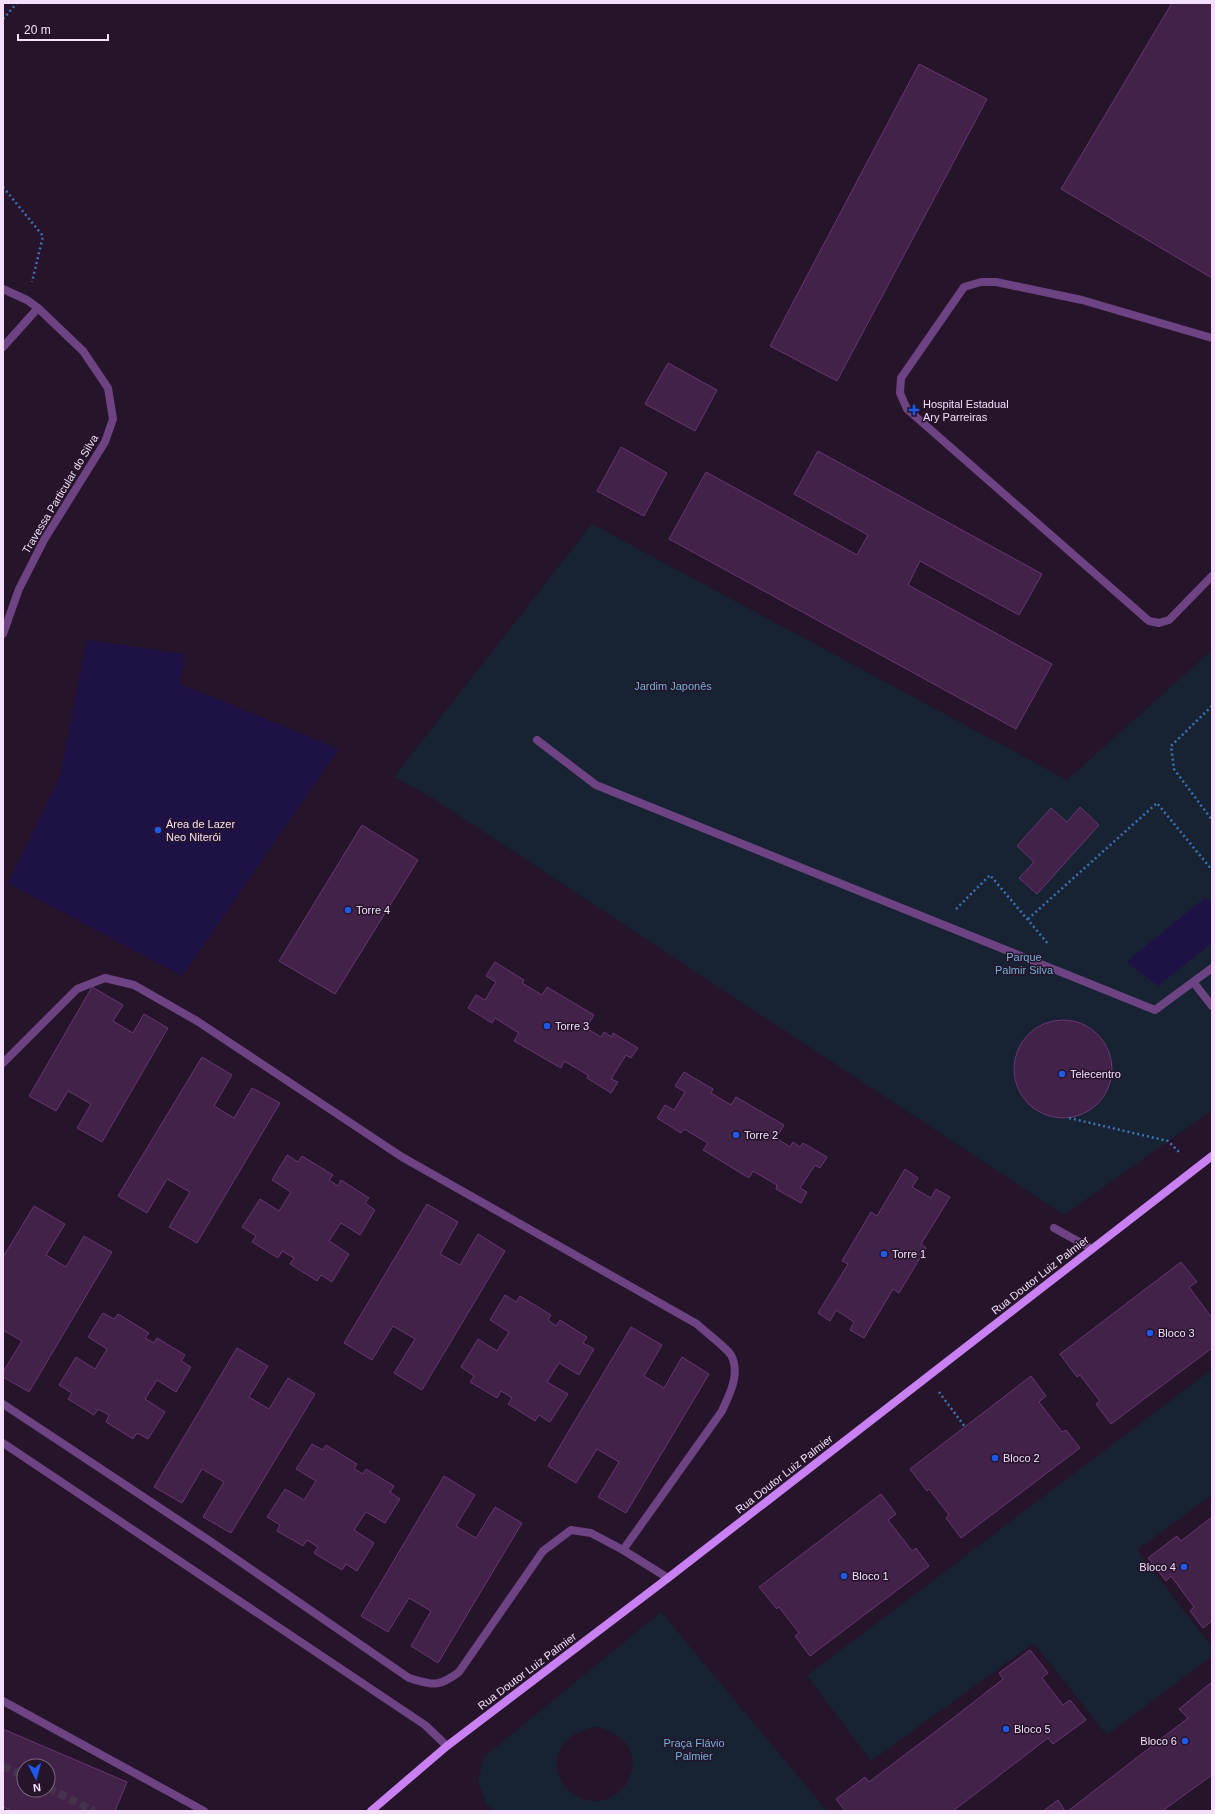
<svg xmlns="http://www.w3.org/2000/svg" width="1215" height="1814" viewBox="0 0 1215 1814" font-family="Helvetica,sans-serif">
  <rect width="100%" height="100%" fill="#25142a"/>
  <g fill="#172333" fill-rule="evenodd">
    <path d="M592,524L1067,780L1212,650V1110L1064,1215L431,797L394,777Z"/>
    <path d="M1212,1369V1495L1137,1550L1212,1647V1656L1107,1735L1034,1643L871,1761L807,1676Z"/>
    <path d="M661,1612L827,1811H495L486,1804L478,1781L484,1757ZM597,1727C660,1741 629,1814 583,1799C574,1796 567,1791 562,1782C546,1754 569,1730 597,1727Z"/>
  </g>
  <g fill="#1e1146">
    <path d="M87,640L185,654L180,684L339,749L182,976L8,883L60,777Z"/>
    <path d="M1206,897L1212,904V943L1158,986L1126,962Z"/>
  </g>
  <g fill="#422249" stroke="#673673" fill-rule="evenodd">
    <path d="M1172,3H1212V278L1061,189Z"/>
    <path d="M919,64L987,99L837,381L770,346Z"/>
    <path d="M668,363L717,390L695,431L645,404Z"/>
    <path d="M621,447L667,473L644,516L597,491Z"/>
    <path d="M818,451L1042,574L1019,615L920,561L908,585L1052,664L1016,729L669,539L706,472L857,555L868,535L794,494Z"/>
    <path d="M1080,807L1099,825L1037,894L1019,878L1034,862L1017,846L1051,808L1067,822Z"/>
    <path d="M362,825L418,860L335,994L279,961Z"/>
    <path d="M495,962L524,980L522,983L542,995L547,987L594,1015L586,1028L601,1037L604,1032L612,1037L613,1033L638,1048L631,1058L626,1055L611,1079L618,1082L611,1093L587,1078L588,1075L564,1061L561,1068L514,1041L519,1033L495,1018L492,1023L468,1008L476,995L485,1000L496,982L486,976Z"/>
    <path d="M92,987L123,1005L113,1021L133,1033L144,1014L168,1028L102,1142L77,1128L91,1104L68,1091L56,1111L29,1096Z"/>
    <circle cx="1063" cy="1069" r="49"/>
    <path d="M202,1057L232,1075L214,1106L234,1118L252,1088L280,1103L197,1243L169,1227L190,1192L167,1179L147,1213L118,1196Z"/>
    <path d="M684,1072L713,1089L711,1093L731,1105L736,1097L784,1125L776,1138L790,1147L793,1142L800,1147L803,1143L827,1157L820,1168L815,1165L800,1188L807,1192L801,1203L776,1189L777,1185L753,1171L749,1178L703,1150L708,1143L684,1129L681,1133L657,1118L665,1105L674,1110L685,1092L675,1086Z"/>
    <path d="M287,1155L298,1162L302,1156L333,1175L329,1180L338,1186L341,1180L369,1198L365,1203L375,1210L360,1235L341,1223L329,1241L349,1254L332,1282L321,1275L317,1281L290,1264L294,1258L282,1251L278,1258L252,1242L256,1236L242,1227L260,1199L279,1211L291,1192L272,1180Z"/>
    <path d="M905,1169L918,1178L912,1187L931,1198L936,1189L950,1197L921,1244L926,1248L899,1293L893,1289L864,1338L850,1330L854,1322L836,1310L830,1321L818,1313L848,1264L842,1261L871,1212L877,1216Z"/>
    <path d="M427,1204L458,1222L440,1254L460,1265L478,1234L505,1251L422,1390L394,1373L415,1339L393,1326L372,1360L344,1343Z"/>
    <path d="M34,1206L65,1224L46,1255L66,1267L84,1236L112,1252L29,1392L3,1377V1372L22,1341L3,1330V1257Z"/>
    <path d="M1181,1262L1197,1282L1189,1287L1212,1318V1348L1111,1424L1096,1404L1100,1401L1080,1375L1077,1377L1060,1354Z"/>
    <path d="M505,1295L516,1302L520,1296L551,1315L548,1320L556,1326L560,1320L587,1337L583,1343L594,1349L579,1375L559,1363L547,1382L568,1394L550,1422L539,1415L535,1421L508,1404L512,1398L501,1391L497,1398L470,1382L474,1376L461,1367L478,1339L497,1351L509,1332L490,1320Z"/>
    <path d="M103,1313L114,1319L118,1314L149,1333L145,1338L154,1343L157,1338L185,1355L181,1361L191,1367L176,1392L157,1380L145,1399L165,1412L148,1439L137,1433L133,1439L106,1422L109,1415L98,1409L94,1415L68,1399L72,1393L59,1385L76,1357L95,1369L107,1349L88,1337Z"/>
    <path d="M631,1327L662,1345L644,1376L664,1388L682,1357L709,1374L626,1513L598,1497L619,1462L597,1449L576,1483L548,1466Z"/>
    <path d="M237,1348L268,1366L249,1397L269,1409L288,1378L315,1394L231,1533L203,1517L224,1482L202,1469L182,1503L154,1487Z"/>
    <path d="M1031,1376L1046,1396L1039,1402L1062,1432L1066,1430L1080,1448L961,1538L946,1518L949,1515L929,1489L927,1491L910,1469Z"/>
    <path d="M312,1444L323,1450L326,1445L357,1464L354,1469L363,1474L366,1469L394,1486L390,1492L400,1499L385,1523L366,1512L354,1530L374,1543L357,1571L346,1564L342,1570L314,1553L318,1547L307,1540L303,1546L277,1531L280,1525L267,1517L285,1489L304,1500L316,1481L296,1469Z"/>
    <path d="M444,1476L475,1495L456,1526L476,1538L495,1507L522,1523L438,1663L411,1646L431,1611L409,1598L388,1632L361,1616Z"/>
    <path d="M881,1494L896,1514L888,1520L912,1551L916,1548L929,1566L810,1656L795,1636L799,1633L779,1607L777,1609L759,1587Z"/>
    <path d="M1212,1517V1621L1203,1628L1190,1611L1194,1607L1171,1576L1166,1581L1148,1558L1177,1536L1181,1541Z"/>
    <path d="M1030,1650L1048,1673L1042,1678L1063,1705L1070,1700L1086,1720L1053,1744L1048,1738L953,1811H845L836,1799L865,1777L869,1782L952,1719L1003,1679L999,1673Z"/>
    <path d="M1212,1682V1775L1162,1811H1068L1188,1718L1179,1709Z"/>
    <path d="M3,1729L127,1782L115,1811H12L3,1807ZM24,1766H48V1790H24Z"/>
    <path d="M1058,1800L1065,1811H1043Z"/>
  </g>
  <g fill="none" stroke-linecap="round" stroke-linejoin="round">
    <g stroke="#44334a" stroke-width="8" stroke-dasharray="8 4" stroke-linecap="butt">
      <path d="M3,1766L24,1776"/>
      <path d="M48,1788L94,1811"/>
    </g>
    <g stroke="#3d72b3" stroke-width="2.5" stroke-dasharray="2 3" stroke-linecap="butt">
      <path d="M3,19L17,3"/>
      <path d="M3,187L43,236L32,282"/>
      <path d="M1212,706L1171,746L1174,769L1212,820"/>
      <path d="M956,909L990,875L1049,945"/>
      <path d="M1028,919L1157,803L1212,870"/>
      <path d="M1069,1118L1168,1141L1181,1154"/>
      <path d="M939,1392L965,1427"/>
    </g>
    <g stroke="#6d4384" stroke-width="8">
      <path d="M1212,338L1082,300L996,282H981L964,287L901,378L900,393L907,409L1149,621L1159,623L1169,620L1212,576"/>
      <path d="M3,347L38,308"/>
    </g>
    <g stroke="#6d4384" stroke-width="8">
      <path d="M3,289L27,300L38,308L83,351L108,388L113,419L105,442L44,540L19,589L3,634"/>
      <path d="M537,740L596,785L1155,1010L1212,968"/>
      <path d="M1194,983L1212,1006"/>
      <path d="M3,1063L77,989L105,978L134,985L197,1021L402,1157L697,1324C704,1331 727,1348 731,1355C741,1374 729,1395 722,1411L623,1550"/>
      <path d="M1054,1228L1092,1249"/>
      <path d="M3,1404L210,1541L409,1678C433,1685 438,1688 459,1672L543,1551L571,1530L591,1533L623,1550L668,1578"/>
      <path d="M3,1443L425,1725L447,1746"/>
      <path d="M3,1701L204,1811"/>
    </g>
    <path stroke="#c980f3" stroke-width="8" d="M371,1811L447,1746L668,1578L1212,1156"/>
  </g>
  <g fill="#1e5aea" stroke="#25142a" stroke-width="1.5">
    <path d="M912 404h4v4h4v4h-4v4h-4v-4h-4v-4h4z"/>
    <circle cx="158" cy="830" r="4"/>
    <circle cx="348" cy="910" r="4"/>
    <circle cx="547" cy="1026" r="4"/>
    <circle cx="1062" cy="1074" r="4"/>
    <circle cx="736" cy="1135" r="4"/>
    <circle cx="884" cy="1254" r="4"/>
    <circle cx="1150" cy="1333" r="4"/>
    <circle cx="995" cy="1458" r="4"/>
    <circle cx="1184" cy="1567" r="4"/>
    <circle cx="844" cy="1576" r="4"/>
    <circle cx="1006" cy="1729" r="4"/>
    <circle cx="1185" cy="1741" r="4"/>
  </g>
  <g text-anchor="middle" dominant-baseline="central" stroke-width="3" stroke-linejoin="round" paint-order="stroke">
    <g font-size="11" fill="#f4e0fc" stroke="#25142a" text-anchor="start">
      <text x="923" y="404">Hospital Estadual<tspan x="923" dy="13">Ary Parreiras</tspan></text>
      <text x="166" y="824">Área de Lazer<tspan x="166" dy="13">Neo Niterói</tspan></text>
      <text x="356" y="910">Torre 4</text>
      <text x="555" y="1026">Torre 3</text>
      <text x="1070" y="1074">Telecentro</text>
      <text x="744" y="1135">Torre 2</text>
      <text x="892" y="1254">Torre 1</text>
      <text x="1158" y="1333">Bloco 3</text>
      <text x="1003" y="1458">Bloco 2</text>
      <text x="1176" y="1567" text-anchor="end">Bloco 4</text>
      <text x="852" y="1576">Bloco 1</text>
      <text x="1014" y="1729">Bloco 5</text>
      <text x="1177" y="1741" text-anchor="end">Bloco 6</text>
    </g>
    <g font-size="11" fill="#f4e0fc" stroke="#25142a">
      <text transform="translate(60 494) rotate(-59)">Travessa Particular do Silva</text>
      <text transform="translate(1040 1275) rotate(-38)">Rua Doutor Luiz Palmier</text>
      <text transform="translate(784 1474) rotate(-38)">Rua Doutor Luiz Palmier</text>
      <text transform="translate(527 1671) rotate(-37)">Rua Doutor Luiz Palmier</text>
    </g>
    <g font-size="11" fill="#71b2d7" stroke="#25142a">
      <text x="673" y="686">Jardim Japonês</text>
      <text x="1024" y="957">Parque<tspan x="1024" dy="13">Palmir Silva</tspan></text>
      <text x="694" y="1743">Praça Flávio<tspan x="694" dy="13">Palmier</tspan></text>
    </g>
  </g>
  <rect width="1215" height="1814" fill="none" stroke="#f4e0fc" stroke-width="8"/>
  <g transform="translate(36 1778) rotate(174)"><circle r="19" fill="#25142a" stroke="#78667e"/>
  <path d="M0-3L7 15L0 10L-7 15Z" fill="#1e5aea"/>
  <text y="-6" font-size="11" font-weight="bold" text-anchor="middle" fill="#f4e0fc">N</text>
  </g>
  <path d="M18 34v6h90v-6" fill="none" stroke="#f4e0fc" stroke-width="2"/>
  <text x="24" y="34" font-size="12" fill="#f4e0fc" stroke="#25142a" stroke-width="3" paint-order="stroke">20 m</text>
</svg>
